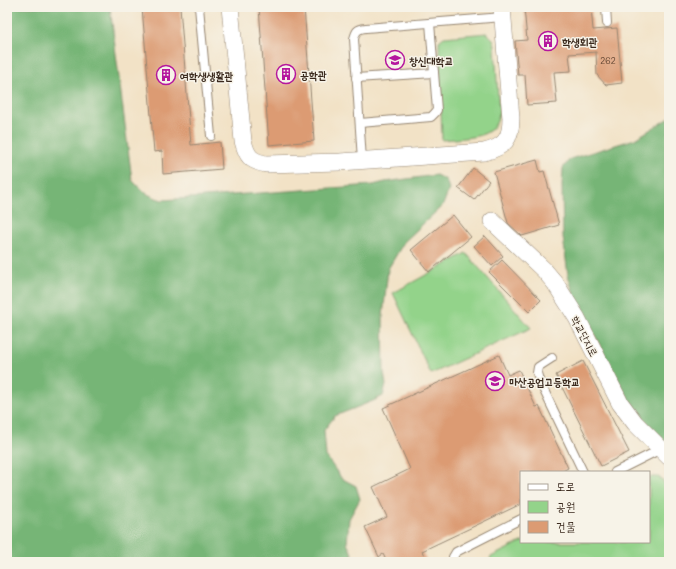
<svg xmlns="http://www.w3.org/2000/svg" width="676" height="569" viewBox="0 0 676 569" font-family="Mali,'Poor Story',sans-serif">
  <rect width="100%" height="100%" fill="#f7f3e8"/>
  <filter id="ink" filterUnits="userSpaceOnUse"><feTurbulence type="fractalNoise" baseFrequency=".025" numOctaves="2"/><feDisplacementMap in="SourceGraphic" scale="8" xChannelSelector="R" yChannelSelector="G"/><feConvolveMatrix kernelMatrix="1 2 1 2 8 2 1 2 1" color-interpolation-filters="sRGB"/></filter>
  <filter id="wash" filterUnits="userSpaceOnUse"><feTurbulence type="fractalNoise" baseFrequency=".012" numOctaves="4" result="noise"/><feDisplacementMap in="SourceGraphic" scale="16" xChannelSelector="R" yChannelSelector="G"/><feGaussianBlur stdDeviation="0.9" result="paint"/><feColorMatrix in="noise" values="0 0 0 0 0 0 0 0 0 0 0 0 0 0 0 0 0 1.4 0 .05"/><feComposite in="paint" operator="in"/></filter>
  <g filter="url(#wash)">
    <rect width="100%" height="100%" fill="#f2e2c6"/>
    <g fill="#93d38a" stroke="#677e54">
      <path d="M487,33L493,39L495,46L499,115C497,122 495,127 489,131C481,138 453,139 442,140L439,46V41L444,37Z"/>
      <path d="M466,253L531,328L431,374L393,293Z"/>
      <path d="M649,477H658L662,479L669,492V562H489L491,557L521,542H649Z"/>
    </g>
    <g fill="#76b576" stroke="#58704a">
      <path d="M7,7H110L132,180C143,192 147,195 162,200L373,185L385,182L436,175L446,180L449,189L443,205L404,242L388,269L383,316L384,373L386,385L383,396L373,401L335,416L324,430L326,456L341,478L356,486L360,499L349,519L347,543L356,562H7Z"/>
      <path d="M669,118V446L643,418L630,401L617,378L574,295L568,275L563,237L562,186L563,168L570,159L635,139Z"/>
    </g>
    <g id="blocks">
      <g fill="#dc9b73">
        <path d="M142,7H180L191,145L220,142L222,169L163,174L162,151L154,152Z"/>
        <path d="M259,7H304L314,141L269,145Z"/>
        <path d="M524,7H591L593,30L617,28L622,83L606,85L597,75L596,52L569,54L571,71L554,72L557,103L527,105L525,75H518L515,41L527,40Z"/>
        <path d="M537,160L540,172L544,171L559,225L522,236L508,223L494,172Z"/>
        <path d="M473,168L489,181L474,200L458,188Z"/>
        <path d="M453,215L471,237L429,272L411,250Z"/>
        <path d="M485,236L503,256L492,266L474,246Z"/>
        <path d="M502,260L541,300L529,312L489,272Z"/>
        <path d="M499,355L508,375L519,370L536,407L539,406L568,468L561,472H521V504L422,551L427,562H387L383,554L379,557L365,527L387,517L373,487L410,469L383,408Z"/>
        <path d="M583,361L629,452L601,466L556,375Z"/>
      </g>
    </g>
  </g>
  <g filter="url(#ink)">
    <use href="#blocks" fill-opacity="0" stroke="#968672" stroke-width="1"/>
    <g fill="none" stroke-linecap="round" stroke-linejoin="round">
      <g stroke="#968672" stroke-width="10">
        <g id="lane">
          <path d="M199,7L211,136"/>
          <path d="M606,7L607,23"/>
          <path d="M356,78L434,73"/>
          <path d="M360,123L431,117L435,113L437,110L430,23"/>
          <path d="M362,160L354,39C356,31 357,29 366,28L503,17"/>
          <path d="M552,358L538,367L537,373L539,380L583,472"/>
          <path d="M615,472L661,449"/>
          <path d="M454,562L453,557L456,552L521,519"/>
        </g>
      </g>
      <g stroke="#968672" stroke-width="18">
        <g id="street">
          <path d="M230,7L243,141C247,156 250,161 266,164L340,162L484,152C505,147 511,139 511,118L502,7"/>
          <path d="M492,221L544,270L555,283L577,318L620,403L635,423L669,457"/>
        </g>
      </g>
      <use href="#lane" stroke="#fff" stroke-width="8"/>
      <use href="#street" stroke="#fff" stroke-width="17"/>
    </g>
  </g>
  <defs>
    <g id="building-ring" transform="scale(1)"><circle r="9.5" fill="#f7f3e8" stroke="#b5179e" stroke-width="1.5"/><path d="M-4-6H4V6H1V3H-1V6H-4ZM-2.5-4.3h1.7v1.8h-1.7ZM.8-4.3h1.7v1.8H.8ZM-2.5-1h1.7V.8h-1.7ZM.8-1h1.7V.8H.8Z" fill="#b5179e"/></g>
    <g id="university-ring" transform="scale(1)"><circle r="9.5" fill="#f7f3e8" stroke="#b5179e" stroke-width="1.5"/><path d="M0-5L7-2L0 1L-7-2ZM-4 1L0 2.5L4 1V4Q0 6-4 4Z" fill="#b5179e"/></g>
    <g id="school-ring" transform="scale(1)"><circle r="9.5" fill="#f7f3e8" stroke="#b5179e" stroke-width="1.5"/><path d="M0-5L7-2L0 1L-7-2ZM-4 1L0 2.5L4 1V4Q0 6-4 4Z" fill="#b5179e"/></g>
  </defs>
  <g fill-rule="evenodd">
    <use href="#building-ring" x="548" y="41"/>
    <use href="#university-ring" x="395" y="60"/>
    <use href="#building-ring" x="286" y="74"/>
    <use href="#building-ring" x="166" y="75"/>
    <use href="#school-ring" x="495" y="381"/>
  </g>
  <g text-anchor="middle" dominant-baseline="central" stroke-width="3" stroke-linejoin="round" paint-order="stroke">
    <g font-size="9" fill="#634633">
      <text x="608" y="60">262</text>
    </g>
    <g font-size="11" font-weight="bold" fill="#3b2a1e" stroke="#f7f3e8" text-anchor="start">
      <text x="562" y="41">학생회관</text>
      <text x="409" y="60">창신대학교</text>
      <text x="300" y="74">공학관</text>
      <text x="180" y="75">여학생생활관</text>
      <text x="509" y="381">마산공업고등학교</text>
    </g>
    <g font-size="11" fill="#3b2a1e" stroke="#f7f3e8">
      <text transform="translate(585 336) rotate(62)">학교단지로</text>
    </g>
  </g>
  <rect width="676" height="569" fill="none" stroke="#f7f3e8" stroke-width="24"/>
  <rect x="520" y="471" width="130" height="72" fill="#f7f3e8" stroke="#aca397"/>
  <rect x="528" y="484" width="20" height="6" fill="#ffffff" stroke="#aca397"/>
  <text x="556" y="491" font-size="12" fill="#3b2a1e">도로</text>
  <rect x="528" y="501" width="20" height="12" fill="#93d38a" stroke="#aca397"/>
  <text x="556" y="511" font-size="12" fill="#3b2a1e">공원</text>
  <rect x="528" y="521" width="20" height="12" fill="#dc9b73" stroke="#aca397"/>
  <text x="556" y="531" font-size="12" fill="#3b2a1e">건물</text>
</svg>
